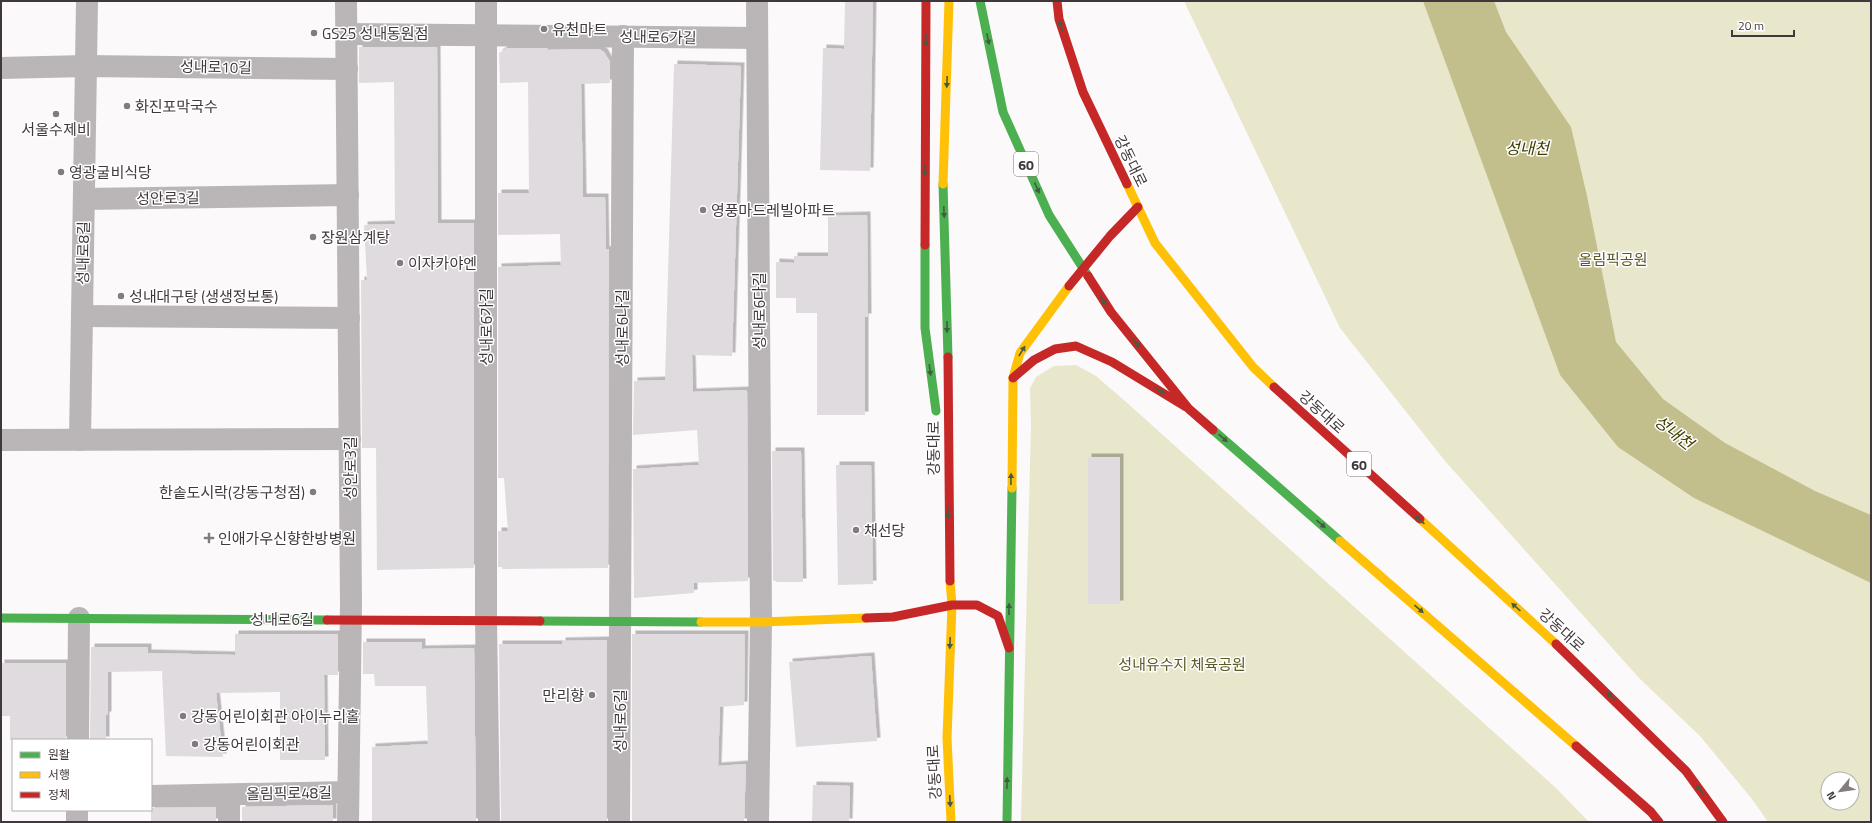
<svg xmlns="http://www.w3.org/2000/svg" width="1872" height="823" viewBox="0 0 1872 823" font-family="'Titillium Web','Noto Sans KR',sans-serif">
  <defs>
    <filter id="shadow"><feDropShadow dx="3.5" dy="-3.5" stdDeviation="0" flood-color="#0004"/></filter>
  </defs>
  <rect width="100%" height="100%" fill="#fcf9fa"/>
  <g fill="#e8e6cb" fill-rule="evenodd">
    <path d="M1184,1H1871V822H1768L1752,799L1700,736L1639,678L1445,461L1340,328ZM1828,779H1852V803H1828Z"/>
    <path d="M1076,365L1096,376L1125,401L1556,788L1589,822H1021L1031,425L1030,388L1036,377L1054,366Z"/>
  </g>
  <path fill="#c2bf8d" d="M1423,1H1494L1506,32L1571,127L1587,196L1616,342L1663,399L1725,443L1815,491L1871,515V583L1694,498L1618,447L1560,375Z"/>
  <g fill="#e0dbde" filter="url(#shadow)">
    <path d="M845,1H873L870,171L820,170L823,48L844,49Z"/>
    <path d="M359,47H437L438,223H474V568L377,570L376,448H362L361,280H367L364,225L395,224L394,82L359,83Z"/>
    <path d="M507,48H548V50L599,49L604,52L610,62V83L581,84L583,197H605L606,250L609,249L608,568L502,569V567H498V531H508L504,478H498V267L561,265L560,234L498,235V193H529L528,82L500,83L499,53Z"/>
    <path d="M674,64L741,66L732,356L692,355L693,392L747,390L748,581L694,583V593L634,598L633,469L699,465L697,430L633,435L634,381L665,380Z"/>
    <path d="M867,215L868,317H865V415H817V313H796V298H776V262L794,263V256H828V216Z"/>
    <path d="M772,451H801L803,582H777L773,580Z"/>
    <rect x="1088" y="457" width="32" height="147"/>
    <path d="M836,465H871L873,584L838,585Z"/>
    <path d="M235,634H338V675H324L325,760H280V692L216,693L223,757L166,756L162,671L108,672V715H106V740H90L91,647H148V653L235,655Z"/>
    <path d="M632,634H745L744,705L720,707L718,766L746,764L744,822H632Z"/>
    <path d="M607,640V822H501L499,644H562V641Z"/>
    <path d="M363,642H422V649L474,648L476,822H372V747L428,744L426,686H375L374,674H363Z"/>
    <path d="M871,656L877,741L796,747L789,662Z"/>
    <path d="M1,663H66V740H10V716H1Z"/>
    <path d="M813,785L850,786L849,822H812Z"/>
    <path d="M333,805V822H242V807Z"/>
    <path d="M216,807V822H151V808Z"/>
  </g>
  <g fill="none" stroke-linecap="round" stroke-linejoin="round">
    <g stroke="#bab6b8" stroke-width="22">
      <path d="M346,1L351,605L348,822"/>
      <path d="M486,1V620L489,822"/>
      <path d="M757,1L761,622L758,822"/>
      <path d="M346,34L757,38"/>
      <path d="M1,68L86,66L347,69"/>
      <path d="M84,199L348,195"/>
      <path d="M82,316L349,318"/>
      <path d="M1,440L350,439"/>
      <path d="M80,440L87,1"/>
      <path d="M78,740L79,618"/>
      <path d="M151,796L348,792"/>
      <path d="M77,822V810"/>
      <path d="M229,822V795"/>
      <path d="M619,822L623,36"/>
    </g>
    <g stroke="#4caf50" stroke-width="9">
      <path d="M980,1L1003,112L1049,215L1088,276"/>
      <path d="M943,184L948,357"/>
      <path d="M925,245V328L936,411"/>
      <path d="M1213,430L1340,541"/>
      <path d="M1,618L327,620"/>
      <path d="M540,621L701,622"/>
      <path d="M1007,822L1012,488"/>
    </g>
    <g stroke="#ffc107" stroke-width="9">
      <path d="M943,184L949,1"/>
      <path d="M1127,184L1155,243L1253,367L1274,387"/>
      <path d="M1012,488L1013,378L1020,353L1069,286"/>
      <path d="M1420,519L1556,644"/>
      <path d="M1340,541L1576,746"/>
      <path d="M950,581L952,605L947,738L951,822"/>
      <path d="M701,622H761L866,618"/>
    </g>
    <g stroke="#c62828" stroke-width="9">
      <path d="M1057,1L1059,19L1083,92L1127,184"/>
      <path d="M925,245L926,1"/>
      <path d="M1088,276L1111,312L1189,409L1213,430"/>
      <path d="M1069,286L1110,236L1138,207"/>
      <path d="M948,357L950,581"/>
      <path d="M1013,378L1034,360L1055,349L1076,346L1112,362L1186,407"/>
      <path d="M1274,387L1420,519"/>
      <path d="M866,618L893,617L952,605H977L998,616L1009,648"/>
      <path d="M327,620L540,621"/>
      <path d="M1556,644L1686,771L1723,822"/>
      <path d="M1576,746L1651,812L1659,822"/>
    </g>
  </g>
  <defs><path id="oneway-solid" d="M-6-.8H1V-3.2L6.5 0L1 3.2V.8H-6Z"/></defs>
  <g fill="#445c43">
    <use href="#oneway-solid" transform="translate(1061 26) rotate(-107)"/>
    <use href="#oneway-solid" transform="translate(988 39) rotate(78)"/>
    <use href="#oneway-solid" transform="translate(926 40) rotate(90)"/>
    <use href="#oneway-solid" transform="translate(947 82) rotate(92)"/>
    <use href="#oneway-solid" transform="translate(925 170) rotate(90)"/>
    <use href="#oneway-solid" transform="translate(1037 188) rotate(66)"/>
    <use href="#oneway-solid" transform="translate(944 212) rotate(88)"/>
    <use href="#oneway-solid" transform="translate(1103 300) rotate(57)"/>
    <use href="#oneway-solid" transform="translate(947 327) rotate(90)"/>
    <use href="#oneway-solid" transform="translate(1136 343) rotate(51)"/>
    <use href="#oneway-solid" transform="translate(1022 351) rotate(-59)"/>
    <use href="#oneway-solid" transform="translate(930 370) rotate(82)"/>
    <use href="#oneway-solid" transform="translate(1160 391) rotate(31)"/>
    <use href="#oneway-solid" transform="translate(1223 438) rotate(41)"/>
    <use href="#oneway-solid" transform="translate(1011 479) rotate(-89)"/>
    <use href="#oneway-solid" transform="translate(948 513) rotate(89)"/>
    <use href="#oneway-solid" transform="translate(1420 520) rotate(-138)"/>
    <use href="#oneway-solid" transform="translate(1321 524) rotate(41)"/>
    <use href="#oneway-solid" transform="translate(1516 607) rotate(-138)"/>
    <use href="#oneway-solid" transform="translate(1009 609) rotate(-89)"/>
    <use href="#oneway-solid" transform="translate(1419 609) rotate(41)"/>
    <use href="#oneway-solid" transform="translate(950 643) rotate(92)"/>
    <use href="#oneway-solid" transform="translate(1611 696) rotate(-135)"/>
    <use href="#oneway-solid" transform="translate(1007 783) rotate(-89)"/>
    <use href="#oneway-solid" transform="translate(1700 790) rotate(-126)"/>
    <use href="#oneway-solid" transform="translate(950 801) rotate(87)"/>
  </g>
  <g fill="#827c7f" stroke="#fff" stroke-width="1.5">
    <circle cx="544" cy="29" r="4"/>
    <circle cx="314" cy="33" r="4"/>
    <circle cx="127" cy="106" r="4"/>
    <circle cx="56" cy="114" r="4"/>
    <circle cx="61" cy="172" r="4"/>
    <circle cx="703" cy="210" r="4"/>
    <circle cx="313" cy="237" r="4"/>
    <circle cx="400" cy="263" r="4"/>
    <circle cx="121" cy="296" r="4"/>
    <circle cx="313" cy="492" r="4"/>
    <circle cx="856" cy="530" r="4"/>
    <path d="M207 532h4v4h4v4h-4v4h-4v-4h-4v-4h4z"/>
    <circle cx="592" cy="695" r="4"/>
    <circle cx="183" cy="716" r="4"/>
    <circle cx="195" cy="744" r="4"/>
  </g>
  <g text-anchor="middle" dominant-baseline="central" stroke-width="3" stroke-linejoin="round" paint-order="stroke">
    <g fill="#fff" stroke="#7a7477" stroke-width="1">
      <rect x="1014" y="152" width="24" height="24" rx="3"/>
      <rect x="1347" y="452" width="24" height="24" rx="3"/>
    </g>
    <g font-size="14" font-weight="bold" fill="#41383d">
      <text x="1026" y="164">60</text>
      <text x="1359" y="464">60</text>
    </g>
    <g font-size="15" fill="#41383d" stroke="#fff" text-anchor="start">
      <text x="552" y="29">유천마트</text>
      <text x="322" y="33">GS25 성내동원점</text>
      <text x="135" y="106">화진포막국수</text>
      <text x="56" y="129" text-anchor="middle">서울수제비</text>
      <text x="69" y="172">영광굴비식당</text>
      <text x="711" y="210">영풍마드레빌아파트</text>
      <text x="321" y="237">장원삼계탕</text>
      <text x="408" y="263">이자카야엔</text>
      <text x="129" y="296">성내대구탕 (생생정보통)</text>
      <text x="305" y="492" text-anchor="end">한솥도시락(강동구청점)</text>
      <text x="864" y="530">채선당</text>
      <text x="218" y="538">인애가우신향한방병원</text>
      <text x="584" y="695" text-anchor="end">만리향</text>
      <text x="191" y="716">강동어린이회관 아이누리홀</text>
      <text x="203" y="744">강동어린이회관</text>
    </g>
    <g font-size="15" fill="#41383d" stroke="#fff">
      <text transform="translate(658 37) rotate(1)">성내로6가길</text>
      <text transform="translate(216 67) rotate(1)">성내로10길</text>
      <text transform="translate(1131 161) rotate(64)">강동대로</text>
      <text transform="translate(168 198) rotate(-1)">성안로3길</text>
      <text transform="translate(83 253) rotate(-89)">성내로8길</text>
      <text transform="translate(759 311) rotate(-90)">성내로6다길</text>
      <text transform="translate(486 327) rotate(-90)">성내로6가길</text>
      <text transform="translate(622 328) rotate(-90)">성내로6나길</text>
      <text transform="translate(1322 412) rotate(42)">강동대로</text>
      <text transform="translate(933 448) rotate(-90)">강동대로</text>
      <text transform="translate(350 468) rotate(-90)">성안로3길</text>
      <text x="282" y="619">성내로6길</text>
      <text transform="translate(1562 630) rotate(42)">강동대로</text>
      <text transform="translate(620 721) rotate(-90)">성내로6길</text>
      <text transform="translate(934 772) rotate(-93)">강동대로</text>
      <text transform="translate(289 793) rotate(-1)">올림픽로48길</text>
    </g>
    <g font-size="15" fill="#5c5923" stroke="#fff">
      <text x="1613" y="259">올림픽공원</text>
      <text x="1182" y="664">성내유수지 체육공원</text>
    </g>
    <g font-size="16" font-style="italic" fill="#3f3c00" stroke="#fff">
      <text x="1527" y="148">성내천</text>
      <text transform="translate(1674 432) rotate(38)">성내천</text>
    </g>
  </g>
  <rect width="1872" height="823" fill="none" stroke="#41383d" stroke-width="4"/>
  <rect x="12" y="739" width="140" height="72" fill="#ffffff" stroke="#b3afb1"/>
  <rect x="20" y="752" width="20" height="6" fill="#4caf50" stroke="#b3afb1"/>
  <text x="48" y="759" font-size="12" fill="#41383d">원활</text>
  <rect x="20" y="772" width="20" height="6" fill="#ffc107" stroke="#b3afb1"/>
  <text x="48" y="779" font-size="12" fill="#41383d">서행</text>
  <rect x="20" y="792" width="20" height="6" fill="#c62828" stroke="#b3afb1"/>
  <text x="48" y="799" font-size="12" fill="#41383d">정체</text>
  <g transform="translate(1840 791) rotate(241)"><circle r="19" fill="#ffffff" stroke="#b3afb1"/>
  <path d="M0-3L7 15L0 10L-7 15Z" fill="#827c7f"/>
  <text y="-6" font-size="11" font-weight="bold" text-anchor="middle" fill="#41383d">N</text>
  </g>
  <path d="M1732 30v6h62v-6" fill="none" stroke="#41383d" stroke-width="2"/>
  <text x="1738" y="30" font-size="12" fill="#41383d" stroke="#ffffff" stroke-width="3" paint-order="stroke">20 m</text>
</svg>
